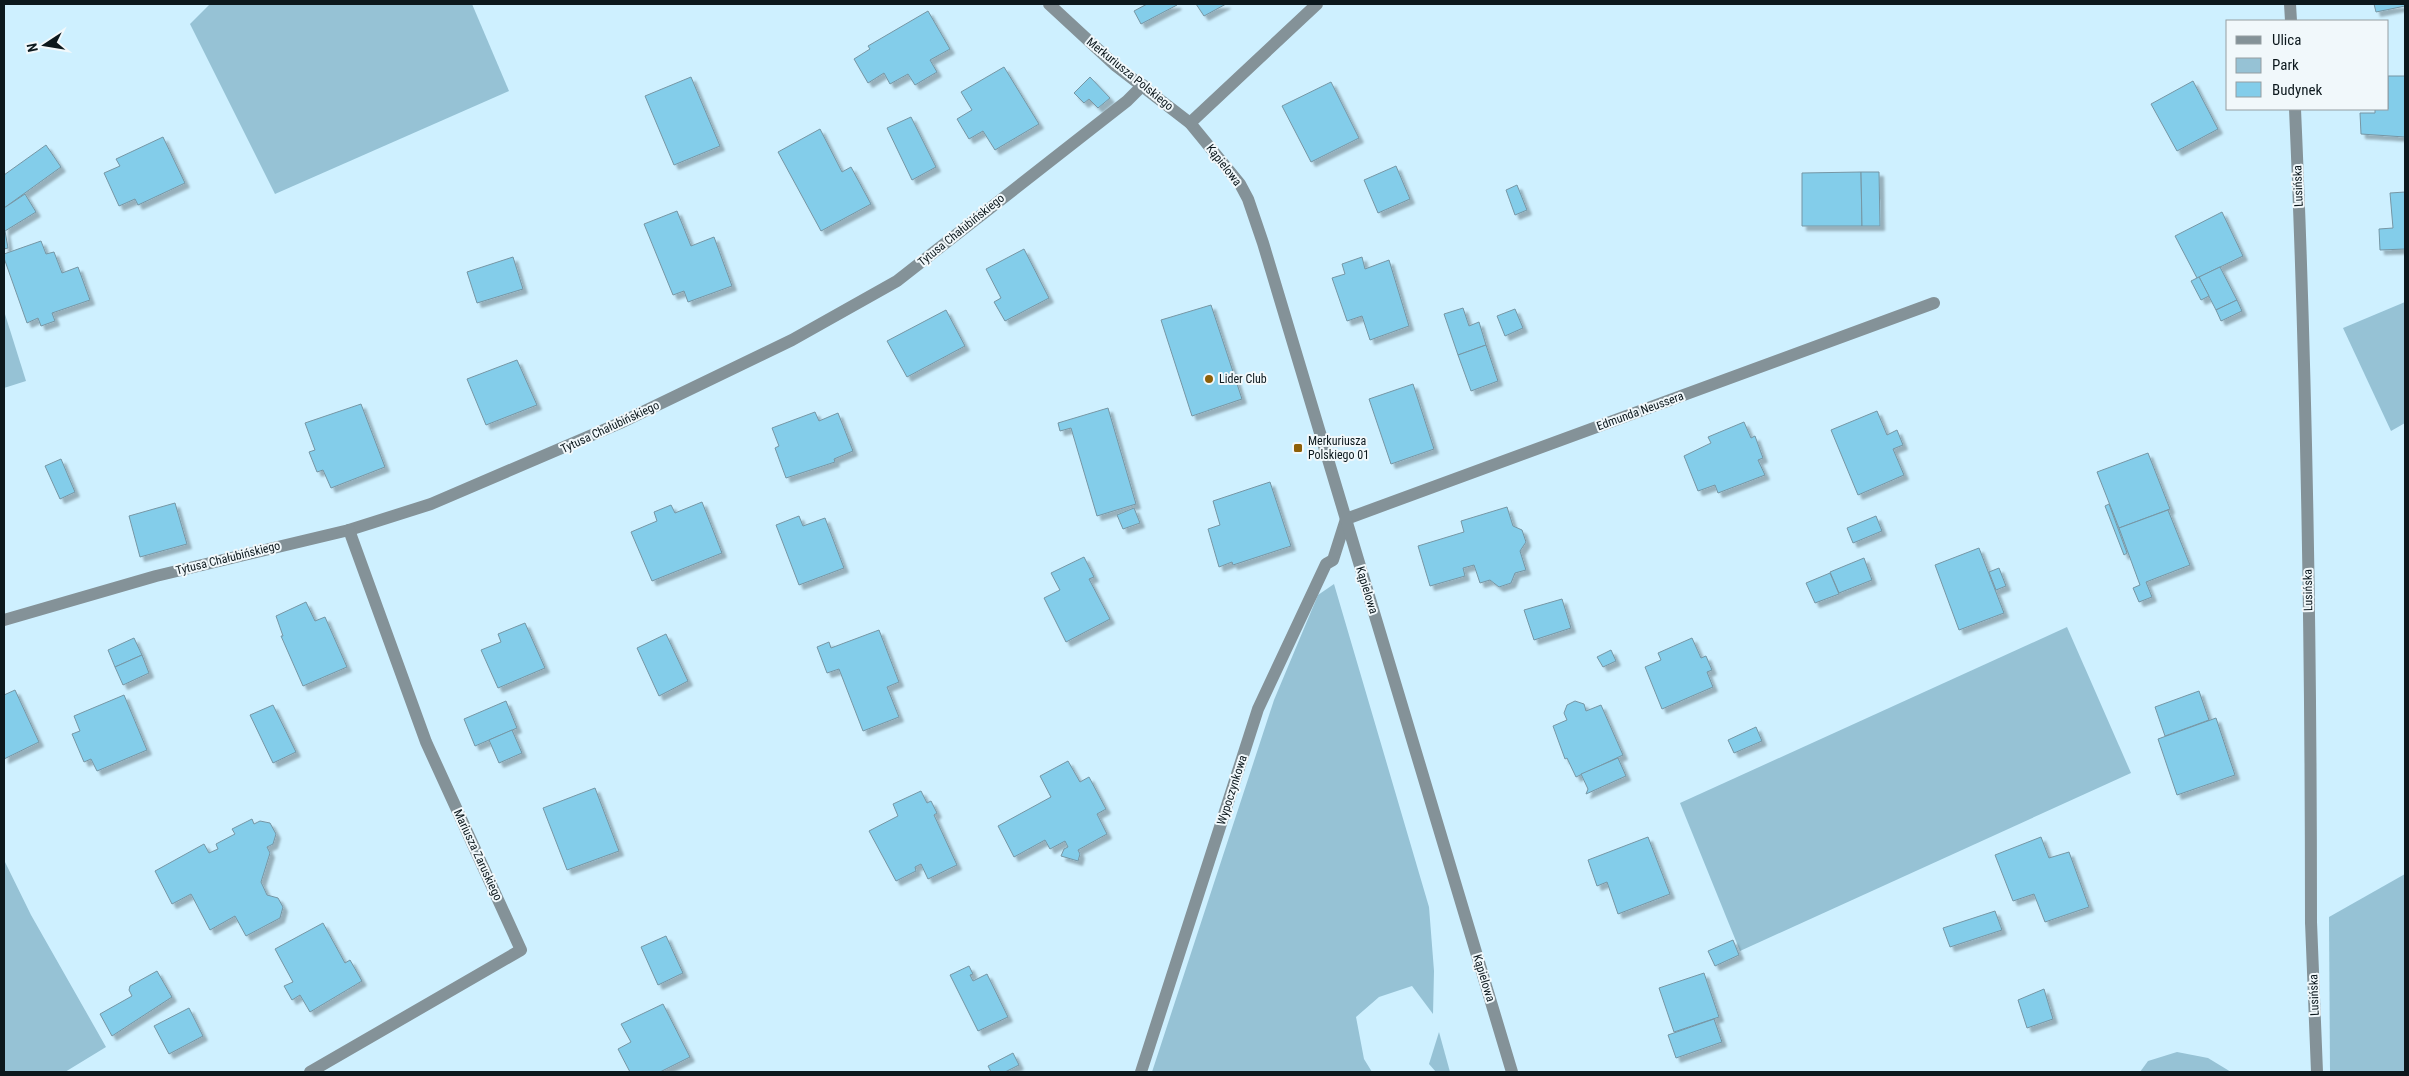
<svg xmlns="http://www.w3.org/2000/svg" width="2409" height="1076" viewBox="0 0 2409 1076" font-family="'Roboto Condensed',sans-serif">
  <defs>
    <filter id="shadow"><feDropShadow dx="4.5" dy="4.5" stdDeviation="1" flood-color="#0004"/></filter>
  </defs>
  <rect width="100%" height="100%" fill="#cef0ff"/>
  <g fill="#96c2d5">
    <path d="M210,4H472L509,91L275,194L190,24Z"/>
    <path d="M2405,302V423L2391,431L2343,328Z"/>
    <path d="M4,311L26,381L4,388Z"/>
    <path d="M1334,584L1429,907L1434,971L1433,1014L1412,986L1379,997L1356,1017L1364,1059L1372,1072H1152L1274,700L1318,595Z"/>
    <path d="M2067,627L2131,773L1740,951L1680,803Z"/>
    <path d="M4,860L31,915L106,1047L65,1072H4Z"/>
    <path d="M2405,874V1072H2330L2329,917Z"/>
    <path d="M1439,1032L1450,1072H1436L1429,1064Z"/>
    <path d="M2177,1052L2208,1058L2231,1072H2140L2148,1061Z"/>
  </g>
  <g fill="#83cdea" stroke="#7696a4" filter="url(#shadow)">
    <path d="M1147,4H1176L1177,5L1141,24L1134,11Z"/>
    <path d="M1196,4H1226L1204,16Z"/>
    <path d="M2374,4H2405V6L2376,12Z"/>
    <path d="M928,11L950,49L930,60L937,72L915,85L908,74L890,84L884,73L868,83L854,59L870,49L868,46Z"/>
    <path d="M1004,67L1039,124L995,150L983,131L969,139L957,119L972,110L961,92Z"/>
    <path d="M2388,76H2405V137L2361,134L2360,113H2375V109H2388Z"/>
    <path d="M691,77L720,146L674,165L645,96Z"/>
    <path d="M1090,77L1110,98L1098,108L1089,99L1084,103L1074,93Z"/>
    <path d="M2193,81L2218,129L2177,151L2151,104Z"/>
    <path d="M1331,82L1359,138L1311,162L1282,106Z"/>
    <path d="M911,117L936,167L912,180L887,128Z"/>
    <path d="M820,129L842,172L851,167L871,204L821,231L778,152Z"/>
    <path d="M163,137L185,183L138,205L135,199L119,206L104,173L120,166L116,159Z"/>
    <path d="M46,145L61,167L4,208V175Z"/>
    <path d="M1396,166L1410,199L1378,213L1364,180Z"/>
    <path d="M1861,172L1862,226H1802V173Z"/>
    <path d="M1861,172H1879L1880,226H1862Z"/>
    <path d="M1517,185L1527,210L1515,215L1506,190Z"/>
    <path d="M2405,192V249L2380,250L2379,229L2393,228L2390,193Z"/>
    <path d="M25,194L36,212L5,231L8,248L4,249V208Z"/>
    <path d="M677,211L691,246L714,237L732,286L688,302L684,291L673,295L644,224Z"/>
    <path d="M2222,212L2243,256L2197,278L2175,236Z"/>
    <path d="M41,241L46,254L54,252L62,273L78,267L90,300L52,313L55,321L41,326L38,318L27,323L4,258V254Z"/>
    <path d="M1024,249L1049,298L1005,321L994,302L1001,298L986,269Z"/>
    <path d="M513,257L523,289L477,303L467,272Z"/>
    <path d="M1362,257L1365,269L1389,260L1409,326L1370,340L1362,316L1347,321L1332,278L1345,274L1342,264Z"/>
    <path d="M2220,267L2237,300L2216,310L2199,277Z"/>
    <path d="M2199,277L2209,296L2201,300L2191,281Z"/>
    <path d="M2237,300L2242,311L2221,321L2216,310Z"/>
    <path d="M1211,305L1242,399L1192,416L1161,320Z"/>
    <path d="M1463,308L1469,326L1479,322L1486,345L1458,355L1444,314Z"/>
    <path d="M1515,309L1523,328L1505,336L1497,316Z"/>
    <path d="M946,310L965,346L907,377L887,341Z"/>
    <path d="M1486,345L1498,381L1471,391L1458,355Z"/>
    <path d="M517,360L537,405L486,425L467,379Z"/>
    <path d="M1413,384L1434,449L1391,464L1369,399Z"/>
    <path d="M361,404L385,467L331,488L323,470L317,472L309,452L315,450L305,423Z"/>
    <path d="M1108,408L1136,504L1097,516L1071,428L1060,431L1058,423Z"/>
    <path d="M1877,411L1887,435L1897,430L1903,445L1893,449L1904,475L1858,495L1831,430Z"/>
    <path d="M815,412L819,421L838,413L853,451L834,459L835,462L786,478L775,448L779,446L772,428Z"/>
    <path d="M1744,422L1751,438L1755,436L1763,458L1758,460L1765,475L1718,493L1715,485L1698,491L1684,456L1711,443L1708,437Z"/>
    <path d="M2148,453L2170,509L2119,528L2097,472Z"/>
    <path d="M61,459L75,492L60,499L45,466Z"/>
    <path d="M1270,482L1291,546L1233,565L1232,562L1219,567L1208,529L1220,525L1213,501Z"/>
    <path d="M702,502L722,553L652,581L631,532L657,521L654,512L671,505L675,513Z"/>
    <path d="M175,503L187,544L140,557L129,516Z"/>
    <path d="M2109,504L2127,553L2124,555L2105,506Z"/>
    <path d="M1507,507L1513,526L1522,530L1526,542L1520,551L1526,570L1515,573L1511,583L1499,587L1490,580L1480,583L1474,565L1463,568L1465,576L1430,586L1418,546L1464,532L1461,521Z"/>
    <path d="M1134,508L1140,523L1123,529L1117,515Z"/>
    <path d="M2168,510L2190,565L2146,582L2152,597L2139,602L2133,588L2140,585L2119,528Z"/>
    <path d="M799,516L803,526L825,518L844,568L799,585L776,525Z"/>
    <path d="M1876,516L1882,531L1853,543L1847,528Z"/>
    <path d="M1979,548L2004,613L1959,630L1935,565Z"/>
    <path d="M1084,557L1094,577L1089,579L1110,619L1066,642L1044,598L1060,590L1051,573Z"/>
    <path d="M1864,558L1872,580L1839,593L1830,572Z"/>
    <path d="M1999,568L2006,586L1996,590L1989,572Z"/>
    <path d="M1830,573L1839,594L1815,603L1806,583Z"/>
    <path d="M1562,599L1571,628L1534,640L1524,610Z"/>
    <path d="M306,602L315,621L325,617L347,667L303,686L281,636H283L276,616Z"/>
    <path d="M525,623L545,668L498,688L481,650L501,642L498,634Z"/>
    <path d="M879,630L899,682L887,687L899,717L863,731L839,669L827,673L817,647L829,642L831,648Z"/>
    <path d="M666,634L688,681L659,696L637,648Z"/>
    <path d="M134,638L142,655L115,667L108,650Z"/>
    <path d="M1692,638L1701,658L1706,656L1712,670L1707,672L1713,687L1662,709L1645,667L1661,660L1658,653Z"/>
    <path d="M1611,650L1616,661L1603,667L1597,657Z"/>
    <path d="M142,655L149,673L123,685L115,667Z"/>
    <path d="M15,690L39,742L4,759V695Z"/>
    <path d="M2199,691L2209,720L2165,736L2155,707Z"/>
    <path d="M124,695L147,750L97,771L91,759L84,762L72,734L80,731L74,716Z"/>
    <path d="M506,701L517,728L475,746L464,719Z"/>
    <path d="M1575,701L1584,704L1586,711L1601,705L1623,755L1576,777L1567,758L1565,759L1553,726L1567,720L1564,713L1567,705Z"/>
    <path d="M273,705L296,752L273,763L250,715Z"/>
    <path d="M2216,718L2235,775L2177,795L2158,739Z"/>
    <path d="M1756,727L1762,741L1734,753L1728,740Z"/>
    <path d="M512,730L522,753L499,763L489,740Z"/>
    <path d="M1618,758L1626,776L1586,794L1588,789L1581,774Z"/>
    <path d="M1068,761L1080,782L1089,777L1106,809L1097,814L1107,834L1078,850L1080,854L1078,861L1061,856L1064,849L1068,847L1065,841L1050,849L1045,840L1014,857L998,826L1051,797L1040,776Z"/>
    <path d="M595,788L619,851L567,870L543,808Z"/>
    <path d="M921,791L927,803L931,801L937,813L934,815L957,865L928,879L921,864L915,867L916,871L896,881L869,831L898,816L893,804Z"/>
    <path d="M252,819L254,824L260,821L270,823L276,834L273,844L267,847L270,853L261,882L267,895L278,898L283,907L280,918L246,936L235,916L210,930L191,894L172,904L155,871L204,844L209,853L218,849L216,844L235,834L232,829Z"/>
    <path d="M1648,837L1670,894L1618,914L1607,882L1597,886L1588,860Z"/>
    <path d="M2041,837L2049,858L2069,852L2089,907L2045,922L2034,894L2013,901L1995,855Z"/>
    <path d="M1995,911L2002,930L1950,947L1943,928Z"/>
    <path d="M323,923L345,963L350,960L362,981L310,1012L300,995L292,1000L284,986L293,982L275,949Z"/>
    <path d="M666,936L683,973L658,985L641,947Z"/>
    <path d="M1733,940L1739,955L1715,966L1708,951Z"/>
    <path d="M969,966L973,974L970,975L973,981L987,974L1008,1017L978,1031L950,975Z"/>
    <path d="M157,971L172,997L112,1036L100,1014L132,996L129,990L130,986Z"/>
    <path d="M1704,973L1719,1017L1674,1032L1659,988Z"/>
    <path d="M2044,989L2053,1019L2027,1028L2018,1000Z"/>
    <path d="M663,1004L690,1057L660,1072H630L618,1049L631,1042L621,1024Z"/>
    <path d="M189,1008L203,1036L169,1054L154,1026Z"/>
    <path d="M1714,1019L1722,1042L1676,1058L1668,1035Z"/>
    <path d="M1013,1053L1019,1065L1005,1072H991L988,1066Z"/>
  </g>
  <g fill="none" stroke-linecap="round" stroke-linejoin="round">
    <path stroke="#849298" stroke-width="12" d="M2311,922L2317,1072"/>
    <g stroke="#849298" stroke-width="12">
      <path d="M2290,4L2291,21"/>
      <path d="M2295,109C2307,379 2311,651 2311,922"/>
      <path d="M4,620L156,576L349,530L431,504L620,423L792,340L897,281L1127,101L1143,85"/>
      <path d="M310,1072L521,950L426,742L349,530"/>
      <path d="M1141,1072L1258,709L1326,564L1333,560L1346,519L1934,303"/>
    </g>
    <g stroke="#849298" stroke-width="12">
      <path d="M1049,4L1116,66L1190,123L1240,184L1248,199L1263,243L1512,1072"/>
      <path d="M1190,123L1317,4"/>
    </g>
  </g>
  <g fill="#8e6009" stroke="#f1f8fb" stroke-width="2">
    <circle cx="1209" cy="379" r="5"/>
    <rect x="1293" y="443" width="10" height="10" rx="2.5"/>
  </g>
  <g text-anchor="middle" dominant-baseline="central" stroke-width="4" stroke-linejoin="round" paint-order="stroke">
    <g font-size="12" fill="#0c181d" stroke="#f1f8fb">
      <text transform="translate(1130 74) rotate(39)">Merkuriusza Polskiego</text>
      <text transform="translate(1224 165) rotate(52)">Kąpielowa</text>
      <text transform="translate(2298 186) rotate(-92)">Lusińska</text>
      <text transform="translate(961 230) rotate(-39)">Tytusa Chałubińskiego</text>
      <text transform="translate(1640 411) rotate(-20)">Edmunda Neussera</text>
      <text transform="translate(610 427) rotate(-25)">Tytusa Chałubińskiego</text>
      <text transform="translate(228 558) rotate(-14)">Tytusa Chałubińskiego</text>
      <text transform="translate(1367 590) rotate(73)">Kąpielowa</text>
      <text transform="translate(2308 590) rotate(-91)">Lusińska</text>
      <text transform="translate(1232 790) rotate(-72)">Wypoczynkowa</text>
      <text transform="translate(478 855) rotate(65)">Mariusza Zaruskiego</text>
      <text transform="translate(1484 978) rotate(73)">Kąpielowa</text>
      <text transform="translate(2314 995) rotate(-92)">Lusińska</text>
    </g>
    <g font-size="12" fill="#0c181d" stroke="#f1f8fb" text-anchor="start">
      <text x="1219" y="379">Lider Club</text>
      <text x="1308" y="441">Merkuriusza<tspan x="1308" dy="14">Polskiego 01</tspan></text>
    </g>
  </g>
  <rect width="2409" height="1076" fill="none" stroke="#0c181d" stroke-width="10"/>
  <rect x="2226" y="20" width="162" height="90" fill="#f1f8fb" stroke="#959ea2"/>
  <rect x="2236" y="36" width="25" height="8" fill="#849298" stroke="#959ea2"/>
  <text x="2272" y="45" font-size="15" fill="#0c181d">Ulica</text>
  <rect x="2236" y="58" width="25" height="15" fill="#96c2d5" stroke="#959ea2"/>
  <text x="2272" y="70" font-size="15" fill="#0c181d">Park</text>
  <rect x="2236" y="82" width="25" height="15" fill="#83cdea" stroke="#959ea2"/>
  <text x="2272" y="95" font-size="15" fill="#0c181d">Budynek</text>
  <g transform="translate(45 45) rotate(258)" stroke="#f1f8fb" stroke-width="4" paint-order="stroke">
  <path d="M0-4L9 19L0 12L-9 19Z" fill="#0c181d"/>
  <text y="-8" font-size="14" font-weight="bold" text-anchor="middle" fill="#0c181d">N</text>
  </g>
</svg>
